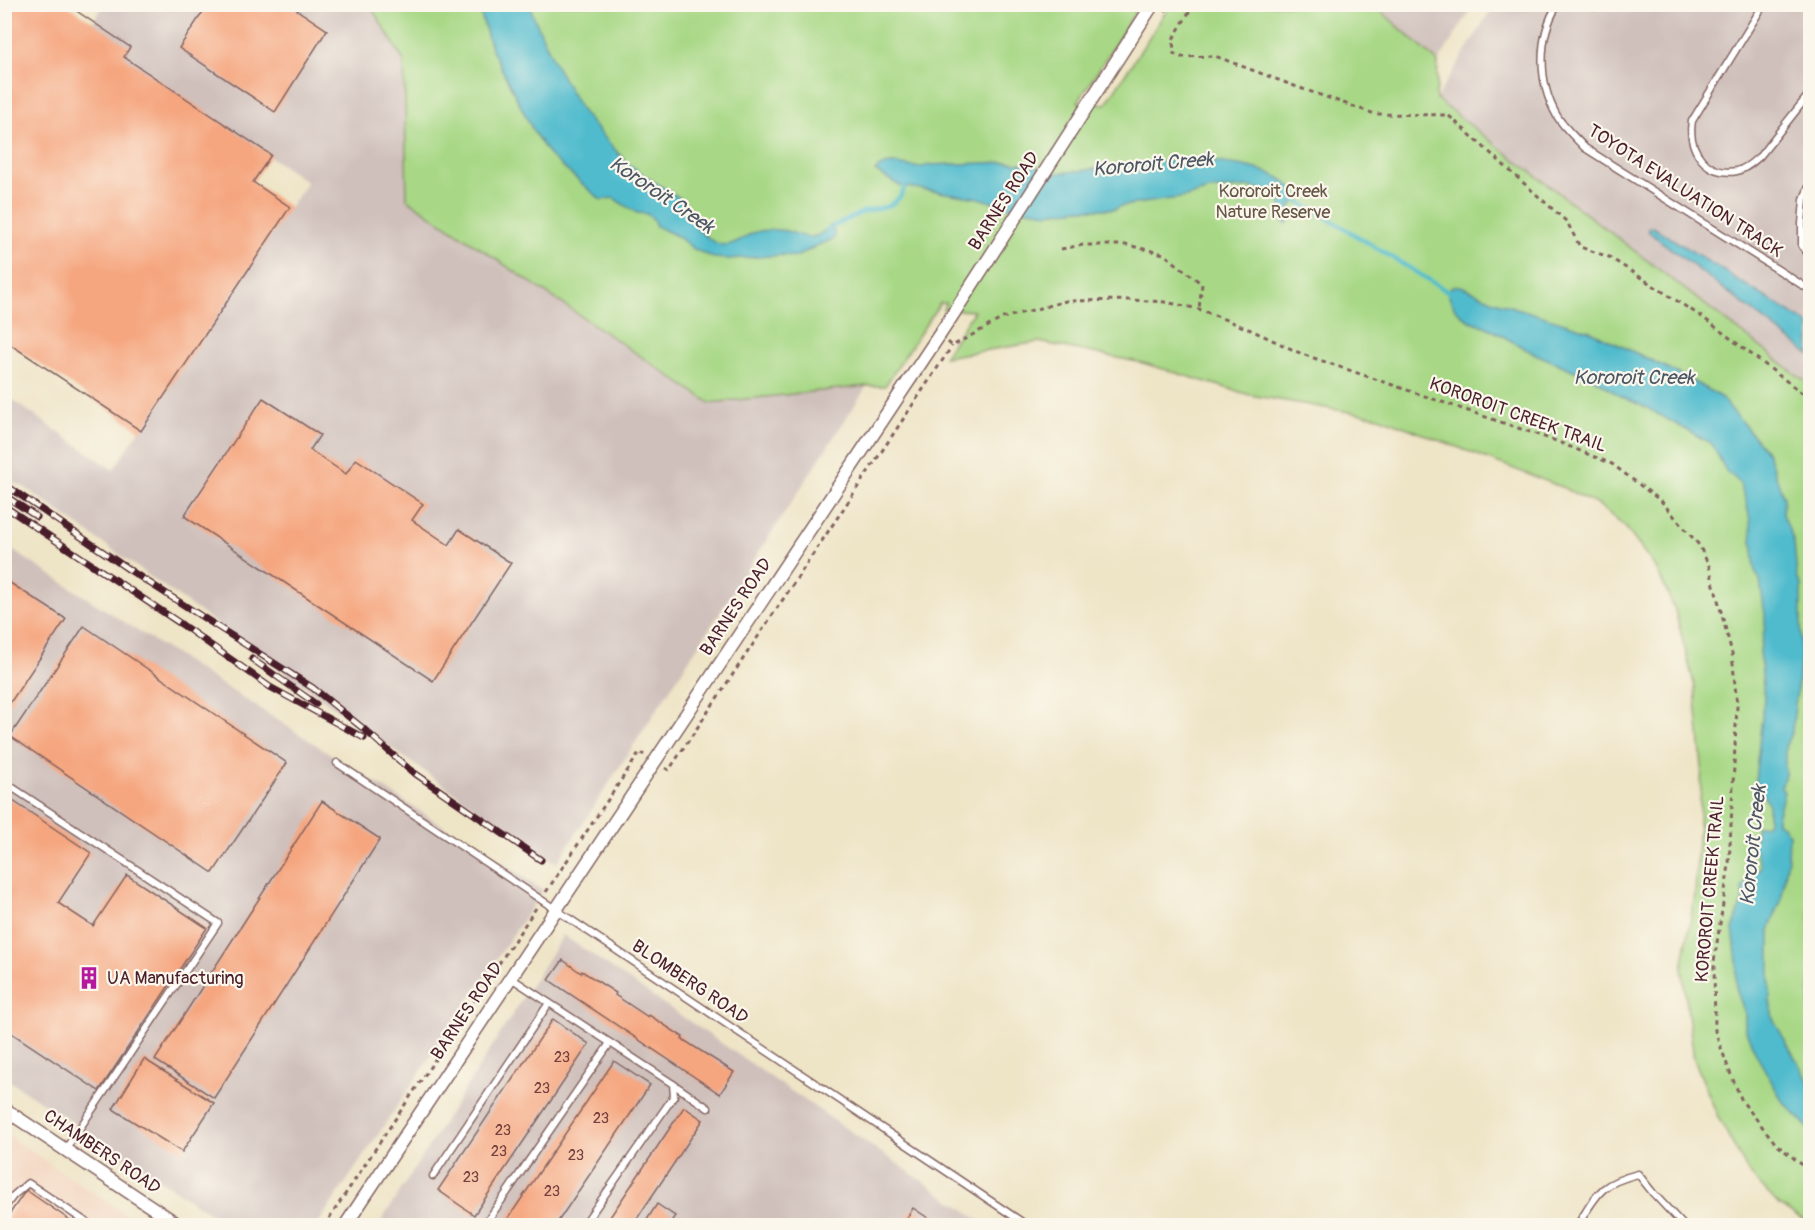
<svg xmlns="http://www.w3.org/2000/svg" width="1815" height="1230" viewBox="0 0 1815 1230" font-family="Pangolin,sans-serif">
  <rect width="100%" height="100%" fill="#fbf7ec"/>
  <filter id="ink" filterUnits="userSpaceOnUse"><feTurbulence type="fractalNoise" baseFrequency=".0167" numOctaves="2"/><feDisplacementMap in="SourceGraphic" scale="12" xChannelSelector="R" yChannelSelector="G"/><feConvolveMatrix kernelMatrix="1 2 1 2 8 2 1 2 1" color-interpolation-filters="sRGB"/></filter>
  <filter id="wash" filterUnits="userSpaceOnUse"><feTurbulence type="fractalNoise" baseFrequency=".008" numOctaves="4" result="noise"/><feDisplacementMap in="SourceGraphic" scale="24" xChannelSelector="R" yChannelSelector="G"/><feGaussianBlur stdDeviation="1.35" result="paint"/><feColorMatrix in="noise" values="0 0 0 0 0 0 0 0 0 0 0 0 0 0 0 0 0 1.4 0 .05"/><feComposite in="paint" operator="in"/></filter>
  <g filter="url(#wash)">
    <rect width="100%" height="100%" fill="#eee4c6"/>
    <path fill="#f3d4bf" d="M4,1132L48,1163L142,1225H5Z"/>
    <g fill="#cfc0bb">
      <path d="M104,4L370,5L404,61L407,199L710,403L867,386L557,863L528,845L24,487L5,479L4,394L113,470L307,182L86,33Z"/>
      <path d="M1374,5H1474L1438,62Z"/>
      <path d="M1494,5H1810V385L1436,99Z"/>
      <path d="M4,545L543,890L317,1225H228L5,1078Z"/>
      <path d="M563,935L987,1225L378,1226Z"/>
    </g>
    <path fill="#a8d886" stroke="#797c58" stroke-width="1.5" d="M370,5H1135L1134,14L1078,102L1106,104L1170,5H1374L1438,62L1436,99L1810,385V1224L1779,1205L1748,1172L1718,1117L1694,1059L1682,968L1695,895L1702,767L1695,688L1675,610L1656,568L1626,528L1600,506L1564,488L1379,417L1250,395L1143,363L1039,342L944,357L974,311L943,309L946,303H940L885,386H867L710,403L407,199L404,61Z"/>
    <g fill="#50bbcd" stroke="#4d6d7c" stroke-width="1.5">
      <path d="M478,5H531L532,13L555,64L583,113L626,162L651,180L683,200L697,221V229C705,235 715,245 725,245C736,245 746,235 756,232C762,230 769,230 775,230C802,229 806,250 831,225L835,235L834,239L818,245L796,257L784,255L728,259L714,258L694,249L677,236L656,226L653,219L647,214L637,213L613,198L601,200L550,156L535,134L491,48Z"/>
      <path d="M1186,159C1216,163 1284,163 1298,198L1291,206L1288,223H1284C1280,216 1281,211 1281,202L1276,197L1261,189L1249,187L1209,190L1186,197L1121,206L1115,209H1078L1048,213L1008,207L979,198L900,186L875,171C886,159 901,166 915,167C920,168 925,166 930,165L1010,162L1034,165L1050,174Z"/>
      <path d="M1653,227L1810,325V355L1649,232L1648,228Z"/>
      <path d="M1454,286H1461L1494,301L1590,331L1661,365L1709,390L1723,399L1768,454L1784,498L1783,514L1794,542L1797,577L1801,585V657L1792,731L1785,747V774L1781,788L1784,792L1777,817V823L1783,826L1789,834L1788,858L1781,901L1770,927V1000L1773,1019L1810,1084V1130L1782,1100L1757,1056L1745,1029V1014L1736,988L1737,962L1733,929L1744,896L1742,888C1747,879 1756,874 1761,866L1753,845L1756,834V826L1765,825L1768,821V803L1755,781L1764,699L1760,650L1765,627V615L1760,581L1755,571L1750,520L1746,501L1740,484L1734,477L1727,473L1712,444L1647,408L1620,396L1598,381L1531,352L1487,327L1468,320L1455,309L1448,295L1450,288Z"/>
    </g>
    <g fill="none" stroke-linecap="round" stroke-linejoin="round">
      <g stroke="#50bbcd" stroke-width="4.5">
        <path d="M1292,198L1324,216L1452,294"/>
        <path d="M827,230L836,225L863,212L889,206L900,197L907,183"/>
      </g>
    </g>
    <g id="blocks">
      <g fill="#f5a67f">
        <path d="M5,4H66L130,47L124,57L271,155L253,182L290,207L141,431L5,341Z"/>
        <path d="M208,4H288L327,30L275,112L179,48Z"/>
        <path d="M263,398L320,435L310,450L346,474L356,459L423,504L412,520L449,545L459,529L511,563L433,681L184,516Z"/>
        <path d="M4,579L66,619L4,712Z"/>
        <path d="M84,626L287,763L213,873L10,736Z"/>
        <path d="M4,795L91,853L58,903L93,926L127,875L207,928L99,1091L4,1028Z"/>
        <path d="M322,801L380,839L214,1098L155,1060Z"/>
        <path d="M563,960L581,973L582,971L616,993L615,995L648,1017L649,1015L683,1037L682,1039L734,1072L720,1094L549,980Z"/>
        <path d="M553,1019L589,1044L474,1215L438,1190Z"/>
        <path d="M144,1059L214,1103L182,1152L113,1109Z"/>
        <path d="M614,1061L650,1085L555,1226H503Z"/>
        <path d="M684,1107L703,1120L632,1226H604Z"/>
        <path d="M26,1190L74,1223L72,1226H4V1222Z"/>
        <path d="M657,1204L675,1216L668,1226H643Z"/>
        <path d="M913,1208L940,1226H902Z"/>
      </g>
    </g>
  </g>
  <g filter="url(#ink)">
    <use href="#blocks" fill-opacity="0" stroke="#836461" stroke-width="1.5"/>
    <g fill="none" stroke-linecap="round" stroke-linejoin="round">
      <g stroke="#836461" stroke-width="9">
        <g id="lane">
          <path d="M1558,4C1537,37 1538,83 1557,116C1564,128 1575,137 1585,148L1810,290"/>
          <path d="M1764,4L1692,121C1687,149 1706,177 1737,171C1746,169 1753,162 1760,156L1810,93"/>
          <path d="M1596,7L1597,4"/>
          <path d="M1810,184L1804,199L1802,224V246L1810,257"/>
          <path d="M337,763L1028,1226"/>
          <path d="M4,782L218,923L65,1150"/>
          <path d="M511,978L673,1084L674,1096L583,1226"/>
          <path d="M673,1084L708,1108"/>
          <path d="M433,1176L549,1003"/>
          <path d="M4,1208L13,1196L28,1183L92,1226"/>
          <path d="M490,1217L610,1043"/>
          <path d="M1577,1226C1598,1193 1599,1184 1638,1174L1653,1193L1684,1226"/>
        </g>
      </g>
      <g stroke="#836461" stroke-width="15">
        <g id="street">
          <path d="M4,1109L180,1226"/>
          <path d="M4,1125L12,1114"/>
          <path d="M345,1226L948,322L1153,4"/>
        </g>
      </g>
      <g stroke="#836461" stroke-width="3" stroke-dasharray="4.5 4.5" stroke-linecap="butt">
        <path d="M1194,4L1173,39L1174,54L1181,57L1215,56L1297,87L1375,114L1448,115L1567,222L1580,247L1609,257L1705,319L1810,399"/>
        <path d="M1165,11L1170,4"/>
        <path d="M1061,249L1083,245H1128L1164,254L1202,284L1199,309"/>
        <path d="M948,342L952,346L1003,318L1066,301L1131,300L1165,302L1199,309L1251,330L1302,354L1556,441L1612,464L1661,501L1699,545L1709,566L1732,653L1737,706L1729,865L1714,962L1715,1031L1729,1070L1742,1101L1776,1144L1810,1171"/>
        <path d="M665,768L669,770L952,346"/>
        <path d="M546,892L640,752L644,755"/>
        <path d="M324,1226L536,908"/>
      </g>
      <use href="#lane" stroke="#fff" stroke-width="6"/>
      <use href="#street" stroke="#fff" stroke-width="12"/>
      <g stroke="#4a1f2b" stroke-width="7">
        <g id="rail">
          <path d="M4,484L131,571L313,688L365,730L410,770L541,860"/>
          <path d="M4,495L37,517"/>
          <path d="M4,506L181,624L270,687L364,738"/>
          <path d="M252,659L316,704"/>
        </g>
      </g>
      <use href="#rail" stroke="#fbf7ec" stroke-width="4.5" stroke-dasharray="14" stroke-linecap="butt"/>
    </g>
  </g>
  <defs>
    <g id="building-bare" transform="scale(1.8)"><path d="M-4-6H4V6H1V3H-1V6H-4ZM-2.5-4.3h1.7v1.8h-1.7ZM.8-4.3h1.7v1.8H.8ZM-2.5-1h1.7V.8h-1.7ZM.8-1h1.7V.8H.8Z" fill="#b5179e" stroke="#fbf7ec" stroke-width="2.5" paint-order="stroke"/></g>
  </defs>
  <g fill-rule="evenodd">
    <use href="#building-bare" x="89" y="978"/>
  </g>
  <g text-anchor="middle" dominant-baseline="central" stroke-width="4.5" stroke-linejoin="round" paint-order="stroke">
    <g font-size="15" fill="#754140">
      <text x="562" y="1057">23</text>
      <text x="542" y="1088">23</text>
      <text x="601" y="1118">23</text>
      <text x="503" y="1130">23</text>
      <text x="499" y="1151">23</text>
      <text x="576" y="1155">23</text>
      <text x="471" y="1177">23</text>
      <text x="552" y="1191">23</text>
    </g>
    <g font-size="18" fill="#665646" stroke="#fbf7ec">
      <text x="1273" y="191">Kororoit Creek<tspan x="1273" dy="21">Nature Reserve</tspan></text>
    </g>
    <g font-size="18" fill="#4a1f2b" stroke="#fbf7ec">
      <text transform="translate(1685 191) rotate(33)">TOYOTA EVALUATION TRACK</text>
      <text transform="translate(1004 201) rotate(-57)">BARNES ROAD</text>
      <text transform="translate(1518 415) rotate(20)">KOROROIT CREEK TRAIL</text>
      <text transform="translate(736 607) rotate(-56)">BARNES ROAD</text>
      <text transform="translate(1710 889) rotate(-85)">KOROROIT CREEK TRAIL</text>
      <text transform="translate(690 982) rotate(34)">BLOMBERG ROAD</text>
      <text transform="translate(467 1011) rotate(-56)">BARNES ROAD</text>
      <text transform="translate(102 1152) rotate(34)">CHAMBERS ROAD</text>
    </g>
    <g font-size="18" fill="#4a1f2b" stroke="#fbf7ec" text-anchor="start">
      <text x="107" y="978">UA Manufacturing</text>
    </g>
    <g font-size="20" font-style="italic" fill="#4c5664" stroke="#fbf7ec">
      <text transform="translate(1153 164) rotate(-5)">Kororoit Creek</text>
      <text transform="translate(662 195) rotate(34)">Kororoit Creek</text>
      <text x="1634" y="377">Kororoit Creek</text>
      <text transform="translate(1753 845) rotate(-84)">Kororoit Creek</text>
    </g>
  </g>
  <rect width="1815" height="1230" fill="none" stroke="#fbf7ec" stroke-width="24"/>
</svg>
